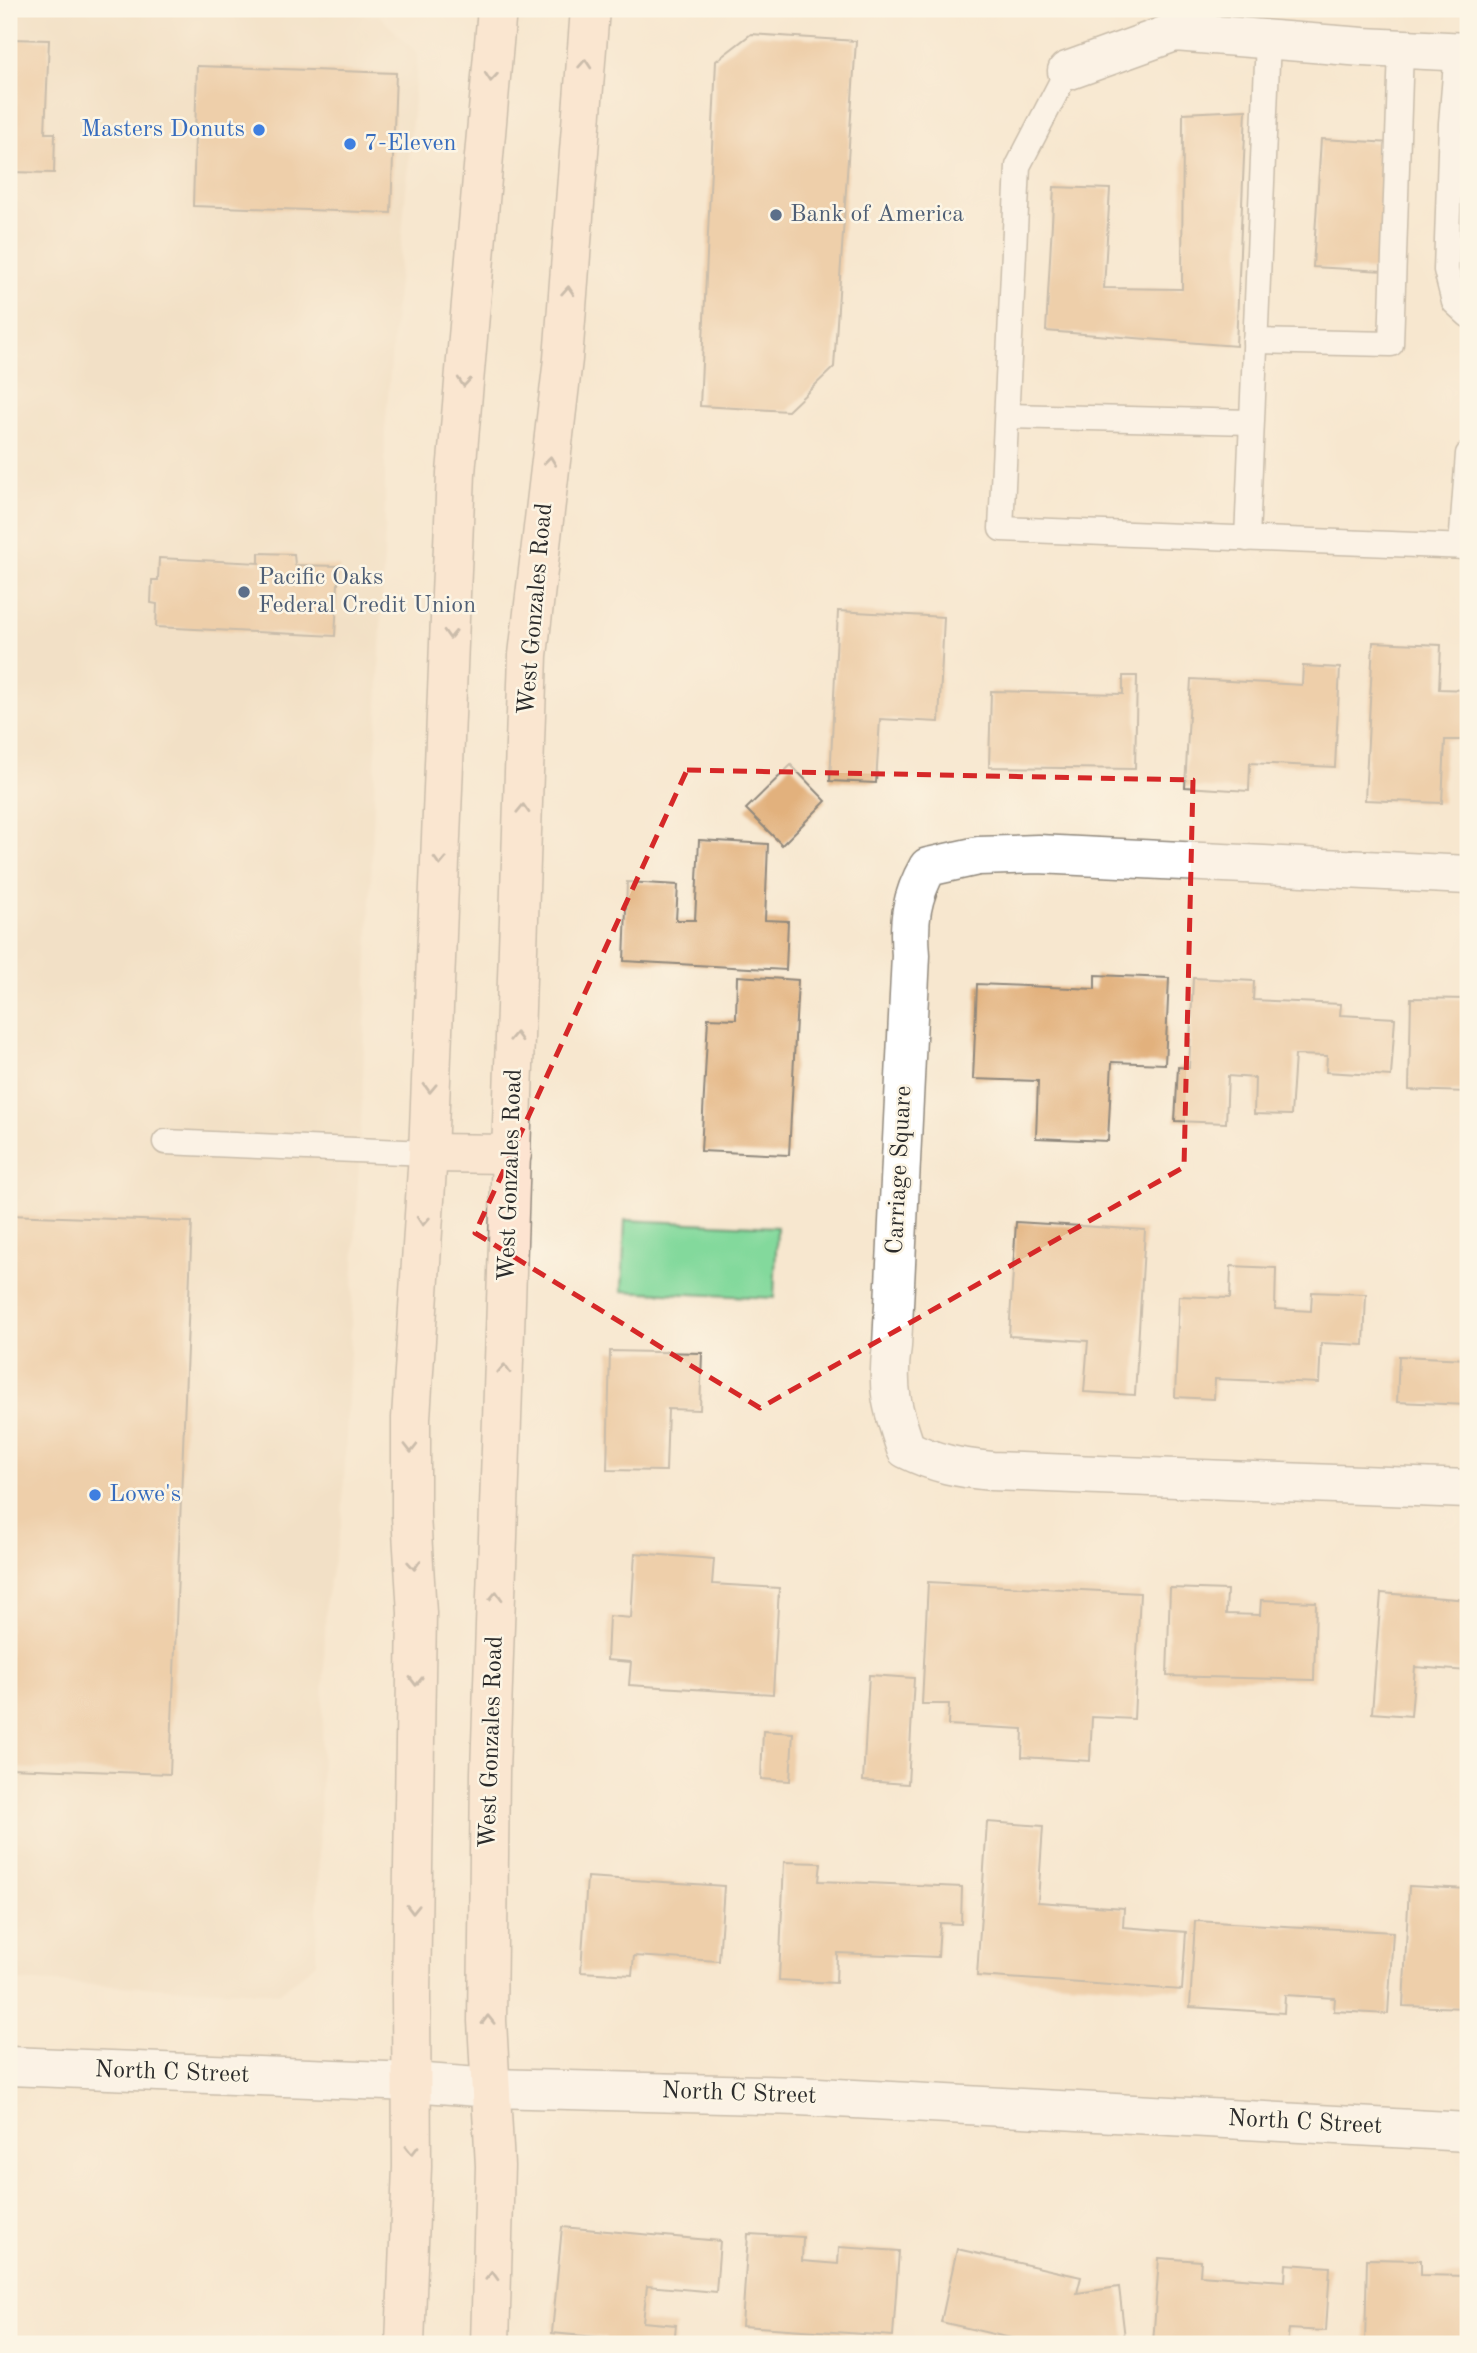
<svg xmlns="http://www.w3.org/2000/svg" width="1477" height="2353" viewBox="0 0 1477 2353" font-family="'Old Standard TT',serif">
  <rect width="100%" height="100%" fill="#fcf5e5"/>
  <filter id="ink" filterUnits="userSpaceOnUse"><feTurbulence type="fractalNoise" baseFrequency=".0143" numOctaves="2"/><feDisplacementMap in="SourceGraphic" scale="14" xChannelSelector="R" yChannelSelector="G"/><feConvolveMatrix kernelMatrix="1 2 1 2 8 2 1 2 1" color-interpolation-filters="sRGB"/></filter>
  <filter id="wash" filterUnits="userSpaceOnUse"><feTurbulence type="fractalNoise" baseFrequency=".00686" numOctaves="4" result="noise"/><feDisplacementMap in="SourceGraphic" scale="28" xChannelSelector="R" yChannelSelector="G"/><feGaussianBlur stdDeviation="1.57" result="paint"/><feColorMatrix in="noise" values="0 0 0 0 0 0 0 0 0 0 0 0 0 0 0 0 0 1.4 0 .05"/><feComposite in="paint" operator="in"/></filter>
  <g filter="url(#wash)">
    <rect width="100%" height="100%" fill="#f7e7cf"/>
    <path fill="#ecd8ba" d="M9,9H250L379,15L418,54L385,430V528L362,1102L342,1523L326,1600L316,1963L279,1993L9,1981Z"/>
    <path fill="#83d99c" stroke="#578264" stroke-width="2" d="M625,1220L777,1227L774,1298L622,1291Z"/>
    <g id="blocks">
      <g fill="#e2b17d">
        <path d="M751,34L856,41L834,367L788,411L700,406L716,61Z"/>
        <path d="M9,39L49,40L45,133H55L54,173L9,172Z"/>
        <path d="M197,66L396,73L391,213L193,206Z"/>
        <path d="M1246,110L1236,346L1046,331L1054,187L1110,189L1104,288L1182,289L1183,113Z"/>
        <path d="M1321,139L1392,143L1384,271L1313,267Z"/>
        <path d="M259,553L294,554L295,565L339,566L335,636L156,627L157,604L151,603L152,580H158L159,558L259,563Z"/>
        <path d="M838,611L944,617L939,722L880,719L876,783L830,781Z"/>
        <path d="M1373,642L1441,645L1439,689L1468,690V740H1445L1442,803L1365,800Z"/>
        <path d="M1303,666L1340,668L1335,767L1250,763L1249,791L1185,787L1191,679L1302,685Z"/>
        <path d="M1123,676H1137L1135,769L989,767L991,691L1123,694Z"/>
        <path d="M791,765L826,801L782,845L746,809Z"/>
        <path d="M699,840L768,844L765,920L788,921L786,970L624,961L627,882L678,885L676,920H695Z"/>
        <path d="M1095,975L1169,978L1165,1064L1112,1062L1108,1141L1036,1138L1038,1081L973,1079L977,984L1095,989Z"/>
        <path d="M737,976L798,980L789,1155L701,1151L708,1018L736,1019Z"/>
        <path d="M1193,978L1254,981L1253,1000L1341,1004L1340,1015L1395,1018L1391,1076L1326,1072L1327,1056L1295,1055L1291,1115L1254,1114L1255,1078L1228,1076L1226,1123L1175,1121L1178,1067L1189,1068Z"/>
        <path d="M1411,998L1468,999V1092L1409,1090Z"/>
        <path d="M9,1215L192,1222L170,1774L9,1768Z"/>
        <path d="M1016,1222L1145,1230L1135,1395L1084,1392L1088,1341L1009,1336Z"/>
        <path d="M1231,1266L1276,1268L1275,1309L1311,1311L1312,1292L1366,1294L1364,1345L1321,1343L1319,1383L1215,1379L1214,1399L1175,1397L1179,1296L1230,1298Z"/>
        <path d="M610,1351L702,1353L700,1410L668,1409L666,1471L607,1470Z"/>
        <path d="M1399,1356L1468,1359V1405L1397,1402Z"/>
        <path d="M635,1553L714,1559L712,1584L779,1588L773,1694L629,1685L631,1662L607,1660L609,1616L631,1618Z"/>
        <path d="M928,1582L1140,1593L1134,1719L1092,1717L1090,1761L1022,1757L1023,1729L948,1725L949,1704H922Z"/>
        <path d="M1170,1588L1227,1590L1226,1614L1260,1615L1261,1600L1316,1602L1314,1680L1167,1676Z"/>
        <path d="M1381,1593L1468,1600V1671L1415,1667L1411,1716L1372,1713Z"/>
        <path d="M869,1675L914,1678L908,1784L863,1781Z"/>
        <path d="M763,1731L793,1733L790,1781L761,1779Z"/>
        <path d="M987,1822L1043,1826L1038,1902L1124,1908L1123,1927L1186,1932L1182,1990L977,1976Z"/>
        <path d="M784,1862L821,1863L819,1881L962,1887L961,1924L940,1923L938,1957L837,1953L836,1983L779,1980Z"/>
        <path d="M587,1877L724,1886L719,1961L634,1956L632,1975L581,1972Z"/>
        <path d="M1409,1886L1468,1889V2008L1403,2006Z"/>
        <path d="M1195,1921L1393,1932L1388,2014L1334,2011L1335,1998L1285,1995L1284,2013L1190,2007Z"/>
        <path d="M562,2227L720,2241L716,2292L647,2286L643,2322L676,2325L674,2344H605L606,2338L552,2333Z"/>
        <path d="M748,2234L803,2237L802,2261L838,2264L839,2247L899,2251L893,2336L742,2326Z"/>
        <path d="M957,2249L1081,2277L1077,2293L1119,2287L1125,2338L1074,2344H1037L941,2322Z"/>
        <path d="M1159,2258L1201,2261L1200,2275L1285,2281L1286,2264L1330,2267L1326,2331L1289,2329L1287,2344H1153Z"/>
        <path d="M1367,2259L1421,2260V2275L1468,2276V2342L1365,2344Z"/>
      </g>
    </g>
  </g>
  <g filter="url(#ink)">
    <use href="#blocks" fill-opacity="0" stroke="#91897d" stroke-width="2"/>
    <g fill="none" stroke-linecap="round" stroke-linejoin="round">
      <g stroke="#91897d" stroke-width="27">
        <g id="service">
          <path d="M1457,51L1451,123L1446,270L1454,302L1468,315"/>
          <path d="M1067,71L1018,166L1001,529L1468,547"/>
          <path d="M1255,341L1391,344L1401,49"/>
          <path d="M1007,416L1251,422"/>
          <path d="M1247,539L1268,40"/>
          <path d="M1461,547L1468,454"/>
          <path d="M165,1142L428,1153"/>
        </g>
      </g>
      <g stroke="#91897d" stroke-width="41">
        <g id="minor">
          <path d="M1067,71L1175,32L1363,47L1468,52"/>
          <path d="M1468,875L1038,854L978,856L928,867C911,897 908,921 911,955L892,1346C886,1389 892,1408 906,1449C936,1464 959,1468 992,1471L1468,1489"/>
        </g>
      </g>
      <g stroke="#91897d" stroke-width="41">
        <path id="tertiary" d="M9,2066L412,2082L492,2088L799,2096L1468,2132"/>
      </g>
      <g stroke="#91897d" stroke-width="41">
        <g id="secondary">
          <path d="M428,1153L512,1154"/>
          <path d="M405,2344L412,2167L411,1996L417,1613L411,1516V1418L428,1153L456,473L497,9"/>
          <path d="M490,2344L495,2166L487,2021L490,1772L528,655L563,359L590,9"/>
        </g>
      </g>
      <use href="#service" stroke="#fff" stroke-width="24"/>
      <use href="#minor" stroke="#fff" stroke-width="38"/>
      <use href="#tertiary" stroke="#fff" stroke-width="38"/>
      <use href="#secondary" stroke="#fde4d1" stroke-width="38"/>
    </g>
    <defs><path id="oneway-chevron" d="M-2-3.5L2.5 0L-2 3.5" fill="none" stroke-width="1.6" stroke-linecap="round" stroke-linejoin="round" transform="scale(1.75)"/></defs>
    <g stroke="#94887e">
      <use href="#oneway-chevron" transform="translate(585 64) rotate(-86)"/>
      <use href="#oneway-chevron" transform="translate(491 77) rotate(95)"/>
      <use href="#oneway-chevron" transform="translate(568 291) rotate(-86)"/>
      <use href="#oneway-chevron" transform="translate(464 382) rotate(95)"/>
      <use href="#oneway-chevron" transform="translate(550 461) rotate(-83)"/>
      <use href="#oneway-chevron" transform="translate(450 634) rotate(92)"/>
      <use href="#oneway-chevron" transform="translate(523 809) rotate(-88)"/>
      <use href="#oneway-chevron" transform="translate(440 861) rotate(92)"/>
      <use href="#oneway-chevron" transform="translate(516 1037) rotate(-88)"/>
      <use href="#oneway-chevron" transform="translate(430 1088) rotate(92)"/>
      <use href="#oneway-chevron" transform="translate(423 1221) rotate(94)"/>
      <use href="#oneway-chevron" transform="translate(504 1369) rotate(-88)"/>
      <use href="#oneway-chevron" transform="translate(411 1448) rotate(90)"/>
      <use href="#oneway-chevron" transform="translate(414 1565) rotate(86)"/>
      <use href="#oneway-chevron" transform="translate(496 1596) rotate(-88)"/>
      <use href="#oneway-chevron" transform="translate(416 1681) rotate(91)"/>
      <use href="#oneway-chevron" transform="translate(413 1909) rotate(91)"/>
      <use href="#oneway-chevron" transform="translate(488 2020) rotate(-91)"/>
      <use href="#oneway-chevron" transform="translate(412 2150) rotate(90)"/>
      <use href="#oneway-chevron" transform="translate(492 2276) rotate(-88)"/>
    </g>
  </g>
  <path d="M0 0H1477V2353H0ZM687,770L1193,780L1184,1167L760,1408L475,1233Z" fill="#f7e7cf" fill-opacity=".55" fill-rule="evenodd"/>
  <path fill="none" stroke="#d62828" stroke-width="5" stroke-dasharray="14 9" stroke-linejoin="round" d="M687,770L1193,780L1184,1167L760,1408L475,1233Z"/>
  <g fill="#3f7fe0" stroke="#fcf5e5" stroke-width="2.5">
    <circle cx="259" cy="130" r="7"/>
    <circle cx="350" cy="144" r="7"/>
    <circle cx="95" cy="1495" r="7"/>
  </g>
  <g fill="#5c6f8a" stroke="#fcf5e5" stroke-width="2.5">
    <circle cx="776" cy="215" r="7"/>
    <circle cx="244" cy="592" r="7"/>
  </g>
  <g text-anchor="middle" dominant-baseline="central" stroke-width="5" stroke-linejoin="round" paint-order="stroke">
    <g font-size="24" fill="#366cbe" stroke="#fcf5e5" text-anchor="start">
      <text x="245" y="130" text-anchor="end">Masters Donuts</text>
      <text x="364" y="144">7-Eleven</text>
      <text x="109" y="1495">Lowe's</text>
    </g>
    <g font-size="24" fill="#4e5e75" stroke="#fcf5e5" text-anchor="start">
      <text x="790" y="215">Bank of America</text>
      <text x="258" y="578">Pacific Oaks<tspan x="258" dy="28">Federal Credit Union</tspan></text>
    </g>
    <g font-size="24" fill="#2b2b2b" stroke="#fcf5e5">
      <text transform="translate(536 609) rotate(-85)">West Gonzales Road</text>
      <text transform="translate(900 1170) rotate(-87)">Carriage Square</text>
      <text transform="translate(511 1175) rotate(-88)">West Gonzales Road</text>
      <text transform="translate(492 1742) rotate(-88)">West Gonzales Road</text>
      <text transform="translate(172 2073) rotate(2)">North C Street</text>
      <text transform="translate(739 2094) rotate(2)">North C Street</text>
      <text transform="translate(1305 2123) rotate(3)">North C Street</text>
    </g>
  </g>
  <rect width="1477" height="2353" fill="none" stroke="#fcf5e5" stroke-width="35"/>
</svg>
